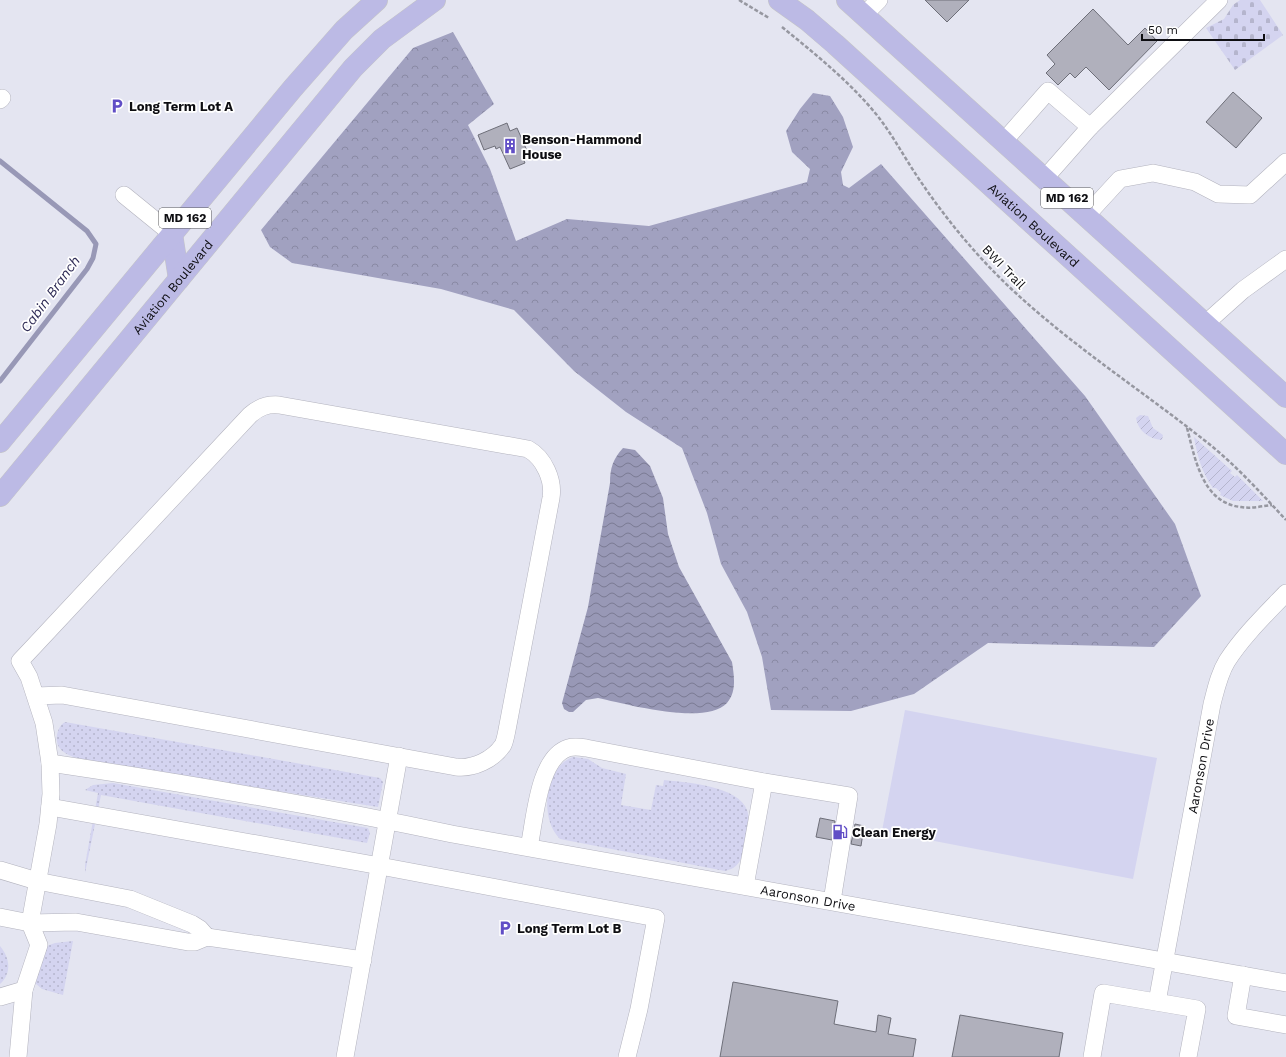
<svg xmlns="http://www.w3.org/2000/svg" width="1286" height="1057" viewBox="0 0 1286 1057" font-family="'Work Sans',sans-serif">
  <defs>
    <pattern id="grass-dots" width="8" height="8" patternUnits="userSpaceOnUse"><rect width="8" height="8" fill="#d4d4f0"/><path d="M2 2h.1M6 6h.1" fill="none" stroke="#b5b5cd" stroke-width="1.8" stroke-linecap="round"/></pattern>
    <pattern id="forest-crowns" width="20" height="18" patternUnits="userSpaceOnUse"><rect width="20" height="18" fill="#a1a1c0"/><path d="M2 6a3 3 0 1 1 6 0M12 15a3 3 0 1 1 6 0" fill="none" stroke="#8989a4"/></pattern>
    <pattern id="cemetery-stones" width="16" height="16" patternUnits="userSpaceOnUse"><rect width="16" height="16" fill="#d4d4f0"/><path d="M2 7V4a2 2 0 0 1 4 0v3zM10 15v-3a2 2 0 0 1 4 0v3z" fill="#b5b5cd"/></pattern>
    <pattern id="garden-furrows" width="10" height="10" patternUnits="userSpaceOnUse"><rect width="10" height="10" fill="#d4d4f0"/><path d="M-1 1l2-2M0 10L10 0M9 11l2-2" fill="none" stroke="#b5b5cd"/></pattern>
    <pattern id="water-waves" width="16" height="10" patternUnits="userSpaceOnUse"><rect width="16" height="10" fill="#9898b6"/><path d="M0 5q4-4 8 0t8 0" fill="none" stroke="#7a7a93"/></pattern>
  </defs>
  <rect width="100%" height="100%" fill="#e4e5f1"/>
  <g fill="url(#grass-dots)">
    <path d="M65,722L380,778L383,782L378,807L91,761C77,758 54,755 57,735C58,730 60,725 65,722Z"/>
    <path d="M573,757L588,759L602,768L626,774L621,805L651,810L656,785L663,786L664,780C685,782 739,786 747,810C751,821 747,835 744,847C742,859 739,868 725,871L560,839C539,819 544,767 573,757Z"/>
    <path d="M113,783L368,828L370,833L367,843L101,795L85,873V865L98,793L85,790L93,785Z"/>
    <path d="M73,941L63,995L42,989L35,983L44,947L55,943Z"/>
    <path d="M0,946C10,958 12,973 0,984Z"/>
  </g>
  <path fill="url(#forest-crowns)" d="M453,32L494,104L468,125L490,169L516,241L567,219L649,226L807,182L810,169L792,152L786,131L800,109L813,93L830,96L843,117L853,147L841,172L843,185L849,188L881,164L1085,396L1175,524L1201,596L1154,647L988,643L914,694L851,711L771,710L762,657L747,612L721,564L707,513L682,448L626,412L574,371L514,310L441,289L292,263L270,247L261,230L413,48Z"/>
  <path fill="url(#cemetery-stones)" d="M1240,0H1260L1283,35L1235,70L1206,28L1224,19L1233,5Z"/>
  <g fill="url(#garden-furrows)">
    <path d="M1140,415L1148,416L1153,428L1163,435L1162,440C1149,439 1138,431 1136,418Z"/>
    <path d="M1194,437L1232,471L1230,473L1235,477L1237,475L1263,501H1233L1220,495L1221,493L1216,488H1213C1202,473 1197,455 1194,437Z"/>
  </g>
  <path fill="#d4d4f0" d="M905,710L1157,758L1133,879L882,831Z"/>
  <path fill="url(#water-waves)" d="M623,448L635,450L650,466L663,498L668,534L679,567L732,662C734,675 737,692 727,703C706,726 626,704 598,698L586,700L573,712H569L564,709L562,703L588,607L610,483C610,468 613,459 623,448Z"/>
  <g fill="none" stroke-linecap="round" stroke-linejoin="round">
    <path stroke="#9898b6" stroke-width="5" d="M0,161L87,231L96,244L93,258L87,269L0,381"/>
  </g>
  <g fill="#b0b0bc" stroke="#6e6f79">
    <path d="M925,0H969L947,22Z"/>
    <path d="M1093,9L1128,45L1145,28L1157,41L1109,90L1086,67L1075,78L1070,73L1058,85L1046,73L1055,64L1047,55Z"/>
    <path d="M1233,92L1262,118L1236,148L1206,122Z"/>
    <path d="M507,123L510,131L517,128L528,153L522,156L525,163L510,169L500,147L496,149L495,146L484,150L478,135Z"/>
    <path d="M820,818L835,821L832,840L816,837Z"/>
    <path d="M855,824L864,826L861,846L851,844Z"/>
    <path d="M733,982L838,1001L834,1024L876,1032L878,1015L891,1018L888,1034L916,1039L913,1057H720Z"/>
    <path d="M960,1015L1063,1033L1059,1057H952Z"/>
  </g>
  <g fill="none" stroke-linecap="round" stroke-linejoin="round">
    <g stroke="#b3b3be" stroke-width="18">
      <g id="minor">
        <path d="M864,15L879,0"/>
        <path d="M0,100L2,98"/>
        <path d="M1090,127L1219,0"/>
        <path d="M1004,141L1048,91L1090,127L1045,178"/>
        <path d="M124,195L172,234"/>
        <path d="M1086,216L1120,179L1153,173L1195,182L1218,194L1250,195L1286,162"/>
        <path d="M1205,324L1243,290L1286,259"/>
        <path id="s1" d="M50,763C185,783 319,806 452,834L1286,983"/>
        <path d="M50,807L380,866L656,918L639,1009L627,1057"/>
        <path d="M529,847C535,820 538,758 568,748C574,746 580,747 586,748L764,782L849,796L832,901"/>
        <path d="M0,870L37,881L130,899L192,924L200,929L207,937"/>
        <path d="M745,886L764,782"/>
        <path d="M0,917L30,923L76,922L188,942H195L207,937L363,960"/>
        <path d="M1243,975L1236,1016L1286,1025"/>
        <path d="M0,997L24,990"/>
        <path id="s2" d="M1157,1002L1212,704C1216,689 1219,674 1227,661C1243,636 1266,614 1286,593"/>
        <path d="M18,1057L24,990L39,945L30,923L48,824L51,794L50,763L44,723L29,677L20,661L36,644L250,415C259,407 267,404 279,405L528,449C544,458 554,480 551,498L507,730C506,735 505,741 503,745C493,760 473,769 456,767L62,695L36,696"/>
        <path d="M345,1057L399,756"/>
        <path d="M1092,1057L1103,993L1197,1009L1188,1057"/>
      </g>
    </g>
    <g stroke="#c5c5c6" stroke-width="22">
      <g id="major">
        <path id="s3" d="M779,0L807,20L835,44L1286,454"/>
        <path d="M847,0L1286,397"/>
        <path d="M172,234L179,279"/>
        <path d="M0,442L293,88L344,30L377,0"/>
        <path id="s4" d="M0,496L353,68L382,39L435,0"/>
      </g>
    </g>
    <g stroke="#9697a0" stroke-width="2.5" stroke-dasharray="4 2" stroke-linecap="butt">
      <path d="M739,0L769,18"/>
      <path d="M782,27C814,53 849,81 876,114C893,135 905,159 921,182C944,216 971,249 1000,278C1063,340 1136,386 1204,440C1234,463 1260,492 1286,520"/>
      <path d="M1187,428C1195,458 1202,503 1241,507C1251,509 1262,506 1272,505"/>
    </g>
    <use href="#minor" stroke="#fff" stroke-width="17"/>
    <use href="#major" stroke="#bcbae5" stroke-width="21"/>
  </g>
  <defs>
    <g id="parking-bare" transform="scale(1.2)"><path d="M-3.5-5.5H1a3.5 3.5 0 0 1 0 7H-1V5.5H-3.5ZM-1-3.4V-.6H.8a1.4 1.4 0 0 0 0-2.8Z" fill="#614ec6" stroke="#fff" stroke-width="2.5" paint-order="stroke"/></g>
    <g id="building-bare" transform="scale(1.2)"><path d="M-4-6H4V6H1V3H-1V6H-4ZM-2.5-4.3h1.7v1.8h-1.7ZM.8-4.3h1.7v1.8H.8ZM-2.5-1h1.7V.8h-1.7ZM.8-1h1.7V.8H.8Z" fill="#614ec6" stroke="#fff" stroke-width="2.5" paint-order="stroke"/></g>
    <g id="fuel-bare" transform="scale(1.2)"><path d="M-5.5-6h7V0h2V4h1.3V-2.5L3-4.5l.8-.8L6-3V5H2.5V1h-1V6h-7ZM-4.2-4.7v3.2H.2V-4.7Z" fill="#614ec6" stroke="#fff" stroke-width="2.5" paint-order="stroke"/></g>
  </defs>
  <g fill-rule="evenodd">
    <use href="#parking-bare" x="117" y="106"/>
    <use href="#building-bare" x="510" y="146"/>
    <use href="#fuel-bare" x="840" y="832"/>
    <use href="#parking-bare" x="505" y="928"/>
  </g>
  <g text-anchor="middle" dominant-baseline="central" stroke-width="3.5" stroke-linejoin="round" paint-order="stroke">
    <g fill="#fff" stroke="#565659" stroke-width="1">
      <rect x="1041" y="188" width="52" height="20" rx="3"/>
      <rect x="159" y="208" width="52" height="20" rx="3"/>
    </g>
    <g font-size="12" font-weight="bold" fill="#0e0e12">
      <text x="1067" y="198">MD 162</text>
      <text x="185" y="218">MD 162</text>
    </g>
    <g font-size="13" font-weight="bold" fill="#0e0e12" stroke="#fff" text-anchor="start">
      <text x="129" y="106">Long Term Lot A</text>
      <text x="522" y="139">Benson-Hammond<tspan x="522" dy="15">House</tspan></text>
      <text x="852" y="832">Clean Energy</text>
      <text x="517" y="928">Long Term Lot B</text>
    </g>
    <g font-size="13" fill="#0e0e12" stroke="#fff">
      <text stroke="none"><textPath href="#s3" startOffset="340">Aviation Boulevard</textPath></text>
      <text transform="translate(1004 267) rotate(46)">BWI Trail</text>
      <text stroke="none"><textPath href="#s4" startOffset="271">Aviation Boulevard</textPath></text>
      <text stroke="none"><textPath href="#s2" startOffset="240">Aaronson Drive</textPath></text>
      <text stroke="none"><textPath href="#s1" startOffset="770">Aaronson Drive</textPath></text>
    </g>
    <g font-size="14" font-style="italic" fill="#302d57" stroke="#fff">
      <text transform="translate(50 294) rotate(-54)">Cabin Branch</text>
    </g>
  </g>
  <path d="M1142 34v6h122v-6" fill="none" stroke="#0e0e12" stroke-width="2"/>
  <text x="1148" y="34" font-size="12" fill="#0e0e12" stroke="#ffffff" stroke-width="3" paint-order="stroke">50 m</text>
</svg>
